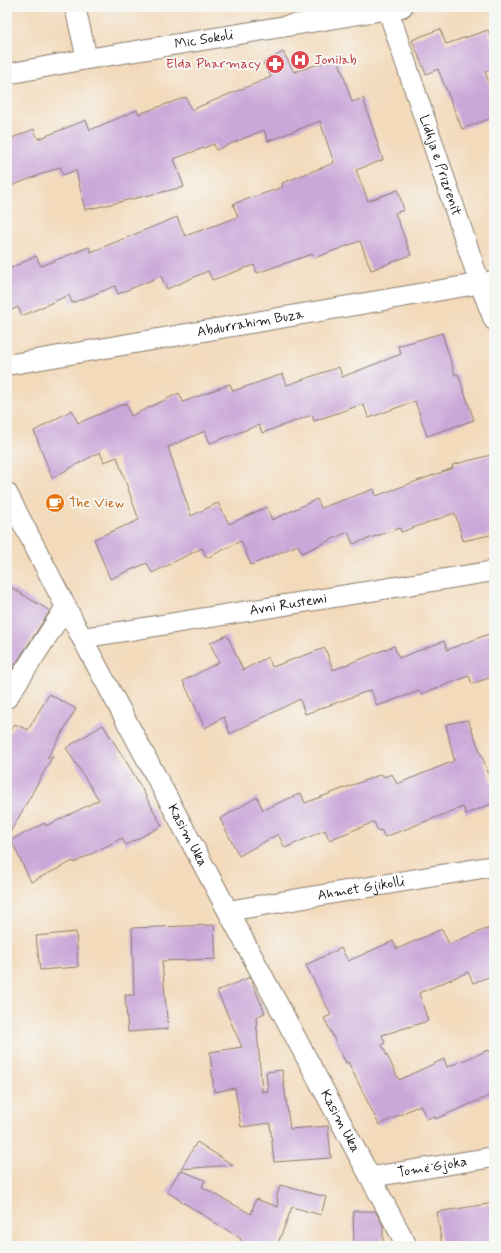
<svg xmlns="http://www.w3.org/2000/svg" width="501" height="1253" viewBox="0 0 501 1253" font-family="Mynerve,sans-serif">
  <rect width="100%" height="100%" fill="#f6f6f2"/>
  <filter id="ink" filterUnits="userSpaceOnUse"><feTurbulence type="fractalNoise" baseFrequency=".025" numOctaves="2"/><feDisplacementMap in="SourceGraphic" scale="8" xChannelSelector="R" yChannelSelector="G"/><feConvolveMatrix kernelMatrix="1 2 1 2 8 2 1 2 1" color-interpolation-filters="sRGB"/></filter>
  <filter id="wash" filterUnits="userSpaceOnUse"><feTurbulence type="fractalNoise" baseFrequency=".012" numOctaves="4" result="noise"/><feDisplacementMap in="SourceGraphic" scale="16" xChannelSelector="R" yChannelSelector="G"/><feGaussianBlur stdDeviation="0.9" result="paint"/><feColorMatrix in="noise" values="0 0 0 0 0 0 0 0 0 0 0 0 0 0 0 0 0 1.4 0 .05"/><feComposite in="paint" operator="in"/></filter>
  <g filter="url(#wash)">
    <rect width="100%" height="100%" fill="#f3dabb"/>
    <g id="blocks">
      <g fill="#caa7d9">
        <path d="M440,29L446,44L488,30L494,46V69L485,72L494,96V117L462,129L438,69L426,74L412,40Z"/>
        <path d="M283,52L294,72L338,58L352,102L363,98L383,160L356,170L368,201L398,190L404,210L395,213L411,255L371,270L360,241L314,258L312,254L257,273L254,265L212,280L208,271L167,289L161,276L118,294L115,286L72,303L69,295L22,316L18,307L7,312V270L36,256L41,266L89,247L91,252L177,217L185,236L238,217L233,204L283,187L282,183L334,163L320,121L268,141L264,130L216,150L214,144L174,159L184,187L85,210L76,170L63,175L60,167L11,186L7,175V140L34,129L38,139L86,120L90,130L137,110L139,114L186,97L191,110L271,77L263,63Z"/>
        <path d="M442,333L455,375L458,374L474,420L427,436L415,401L369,418L363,404L314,421L312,415L262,433L259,425L210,443L205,431L168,447L191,516L218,503L229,524L267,507L272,520L317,499L321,508L374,489L376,496L453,468L452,465L491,455L494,467V534L463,541L455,513L401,532L400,528L353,544L348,532L302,553L298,545L251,565L241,541L207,558L202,548L152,573L147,563L110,579L94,539L139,520L117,457L104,462L100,452L52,478L34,431L72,410L78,423L126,403L131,416L179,393L183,402L230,384L233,391L283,374L287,385L339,367L342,377L401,354L398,346Z"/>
        <path d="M7,585L50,611L7,677Z"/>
        <path d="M494,632V676L472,684L469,676L421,694L419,691L377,706L371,690L305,714L300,699L230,734L224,717L205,728L183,681L219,662L210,643L227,635L243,670L268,657L272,667L325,648L333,670L394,646L399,658L444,641L447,650Z"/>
        <path d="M49,694L76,709L47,759L53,756L7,838V737L15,724L28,730Z"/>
        <path d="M468,720L494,788V803L466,814L463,807L385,837L381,830L378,831L374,822L329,840L325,830L285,848L278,834L239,856L220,819L257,797L263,810L301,793L305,803L382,774L384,777L392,774L397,784L454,761L446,724Z"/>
        <path d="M103,725L135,776L162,826L126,845L122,838L74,863L73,861L31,882L11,840L45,823L46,826L99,800L66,748Z"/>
        <path d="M214,925L216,959L162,961L168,1029L128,1032L125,995H134L132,928Z"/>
        <path d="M494,926V975L473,983L468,972L419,993L428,1021L382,1035L385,1043L382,1045L399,1080L444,1059L447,1067L489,1050L494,1062V1094L435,1119L434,1116L427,1119L420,1105L379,1125L348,1062L346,1063L324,1018L331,1015L306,965L341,948L348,961L393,941L397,949L442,929L449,944Z"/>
        <path d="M76,932L78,967L40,970L36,936Z"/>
        <path d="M250,977L265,1013L256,1017L262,1092L268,1091L266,1072L282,1070L290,1129L328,1126L331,1158L274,1162L270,1123L241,1127L235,1088L214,1092L210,1052L242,1047L217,991Z"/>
        <path d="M197,1142L233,1165L181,1169Z"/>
        <path d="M180,1170L205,1180L202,1187L251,1214L256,1199L278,1207L277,1196L280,1185L326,1197L321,1215L292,1207L277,1246H238L241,1239L167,1192Z"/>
        <path d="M494,1203V1246H442L437,1212Z"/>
        <path d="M353,1211H375L383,1225V1246H354Z"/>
      </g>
    </g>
  </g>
  <g filter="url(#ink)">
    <use href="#blocks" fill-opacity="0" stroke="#887b6c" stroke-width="1"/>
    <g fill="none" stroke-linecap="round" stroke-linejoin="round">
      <g stroke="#887b6c" stroke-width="22">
        <g id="minor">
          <path d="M75,7L87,59"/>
          <path id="s1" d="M387,7L480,284L494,320"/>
          <path id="s2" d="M7,74L87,59L402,7"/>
          <path id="s3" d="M7,365L494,281"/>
          <path id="s4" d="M7,493L82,638L407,1246"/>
          <path id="s5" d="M82,638L494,571"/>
          <path d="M7,698L66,607"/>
          <path id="s6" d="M228,911L494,866"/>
          <path id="s7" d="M371,1177L494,1157"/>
        </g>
      </g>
      <use href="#minor" stroke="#fff" stroke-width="20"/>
    </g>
  </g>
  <defs>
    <g id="hospital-disc" transform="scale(1)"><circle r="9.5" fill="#e0444e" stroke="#f6f6f2"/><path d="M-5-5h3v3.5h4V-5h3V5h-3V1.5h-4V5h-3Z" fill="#fff"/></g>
    <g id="pharmacy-disc" transform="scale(1)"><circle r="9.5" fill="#e0444e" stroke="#f6f6f2"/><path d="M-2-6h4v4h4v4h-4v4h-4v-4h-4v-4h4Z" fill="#fff"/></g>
    <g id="cafe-disc" transform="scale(1)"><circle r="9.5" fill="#e8710a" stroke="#f6f6f2"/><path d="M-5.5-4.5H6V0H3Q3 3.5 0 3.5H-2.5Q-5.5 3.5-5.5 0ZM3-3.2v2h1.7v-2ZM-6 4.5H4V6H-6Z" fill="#fff"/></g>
  </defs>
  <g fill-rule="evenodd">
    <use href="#hospital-disc" x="300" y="60"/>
    <use href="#pharmacy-disc" x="275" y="64"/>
    <use href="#cafe-disc" x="55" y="503"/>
  </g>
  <g text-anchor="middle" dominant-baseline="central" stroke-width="4" stroke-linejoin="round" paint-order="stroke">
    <g font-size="14" fill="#1c1c1c" stroke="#f6f6f2">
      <text stroke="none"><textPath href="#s2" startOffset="200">Mic Sokoli</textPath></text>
      <text stroke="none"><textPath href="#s1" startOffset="167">Lidhja e Prizrenit</textPath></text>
      <text stroke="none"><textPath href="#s3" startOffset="247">Abdurrahim Buza</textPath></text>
      <text stroke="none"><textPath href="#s5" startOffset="209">Avni Rustemi</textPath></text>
      <text stroke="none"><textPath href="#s4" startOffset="387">Kasim Uka</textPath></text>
      <text stroke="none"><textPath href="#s6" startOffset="135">Ahmet Gjikolli</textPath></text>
      <text stroke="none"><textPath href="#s4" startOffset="711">Kasim Uka</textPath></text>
      <text stroke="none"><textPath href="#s7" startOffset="62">Tomë Gjoka</textPath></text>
    </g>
    <g font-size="14" fill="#be3a42" stroke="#f6f6f2" text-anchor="start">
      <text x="314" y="60">Jonilab</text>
      <text x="261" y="64" text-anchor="end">Elda Pharmacy</text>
    </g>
    <g font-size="14" fill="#c56008" stroke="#f6f6f2" text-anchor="start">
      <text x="69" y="503">The View</text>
    </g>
  </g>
  <rect width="501" height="1253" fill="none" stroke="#f6f6f2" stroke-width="24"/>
</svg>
